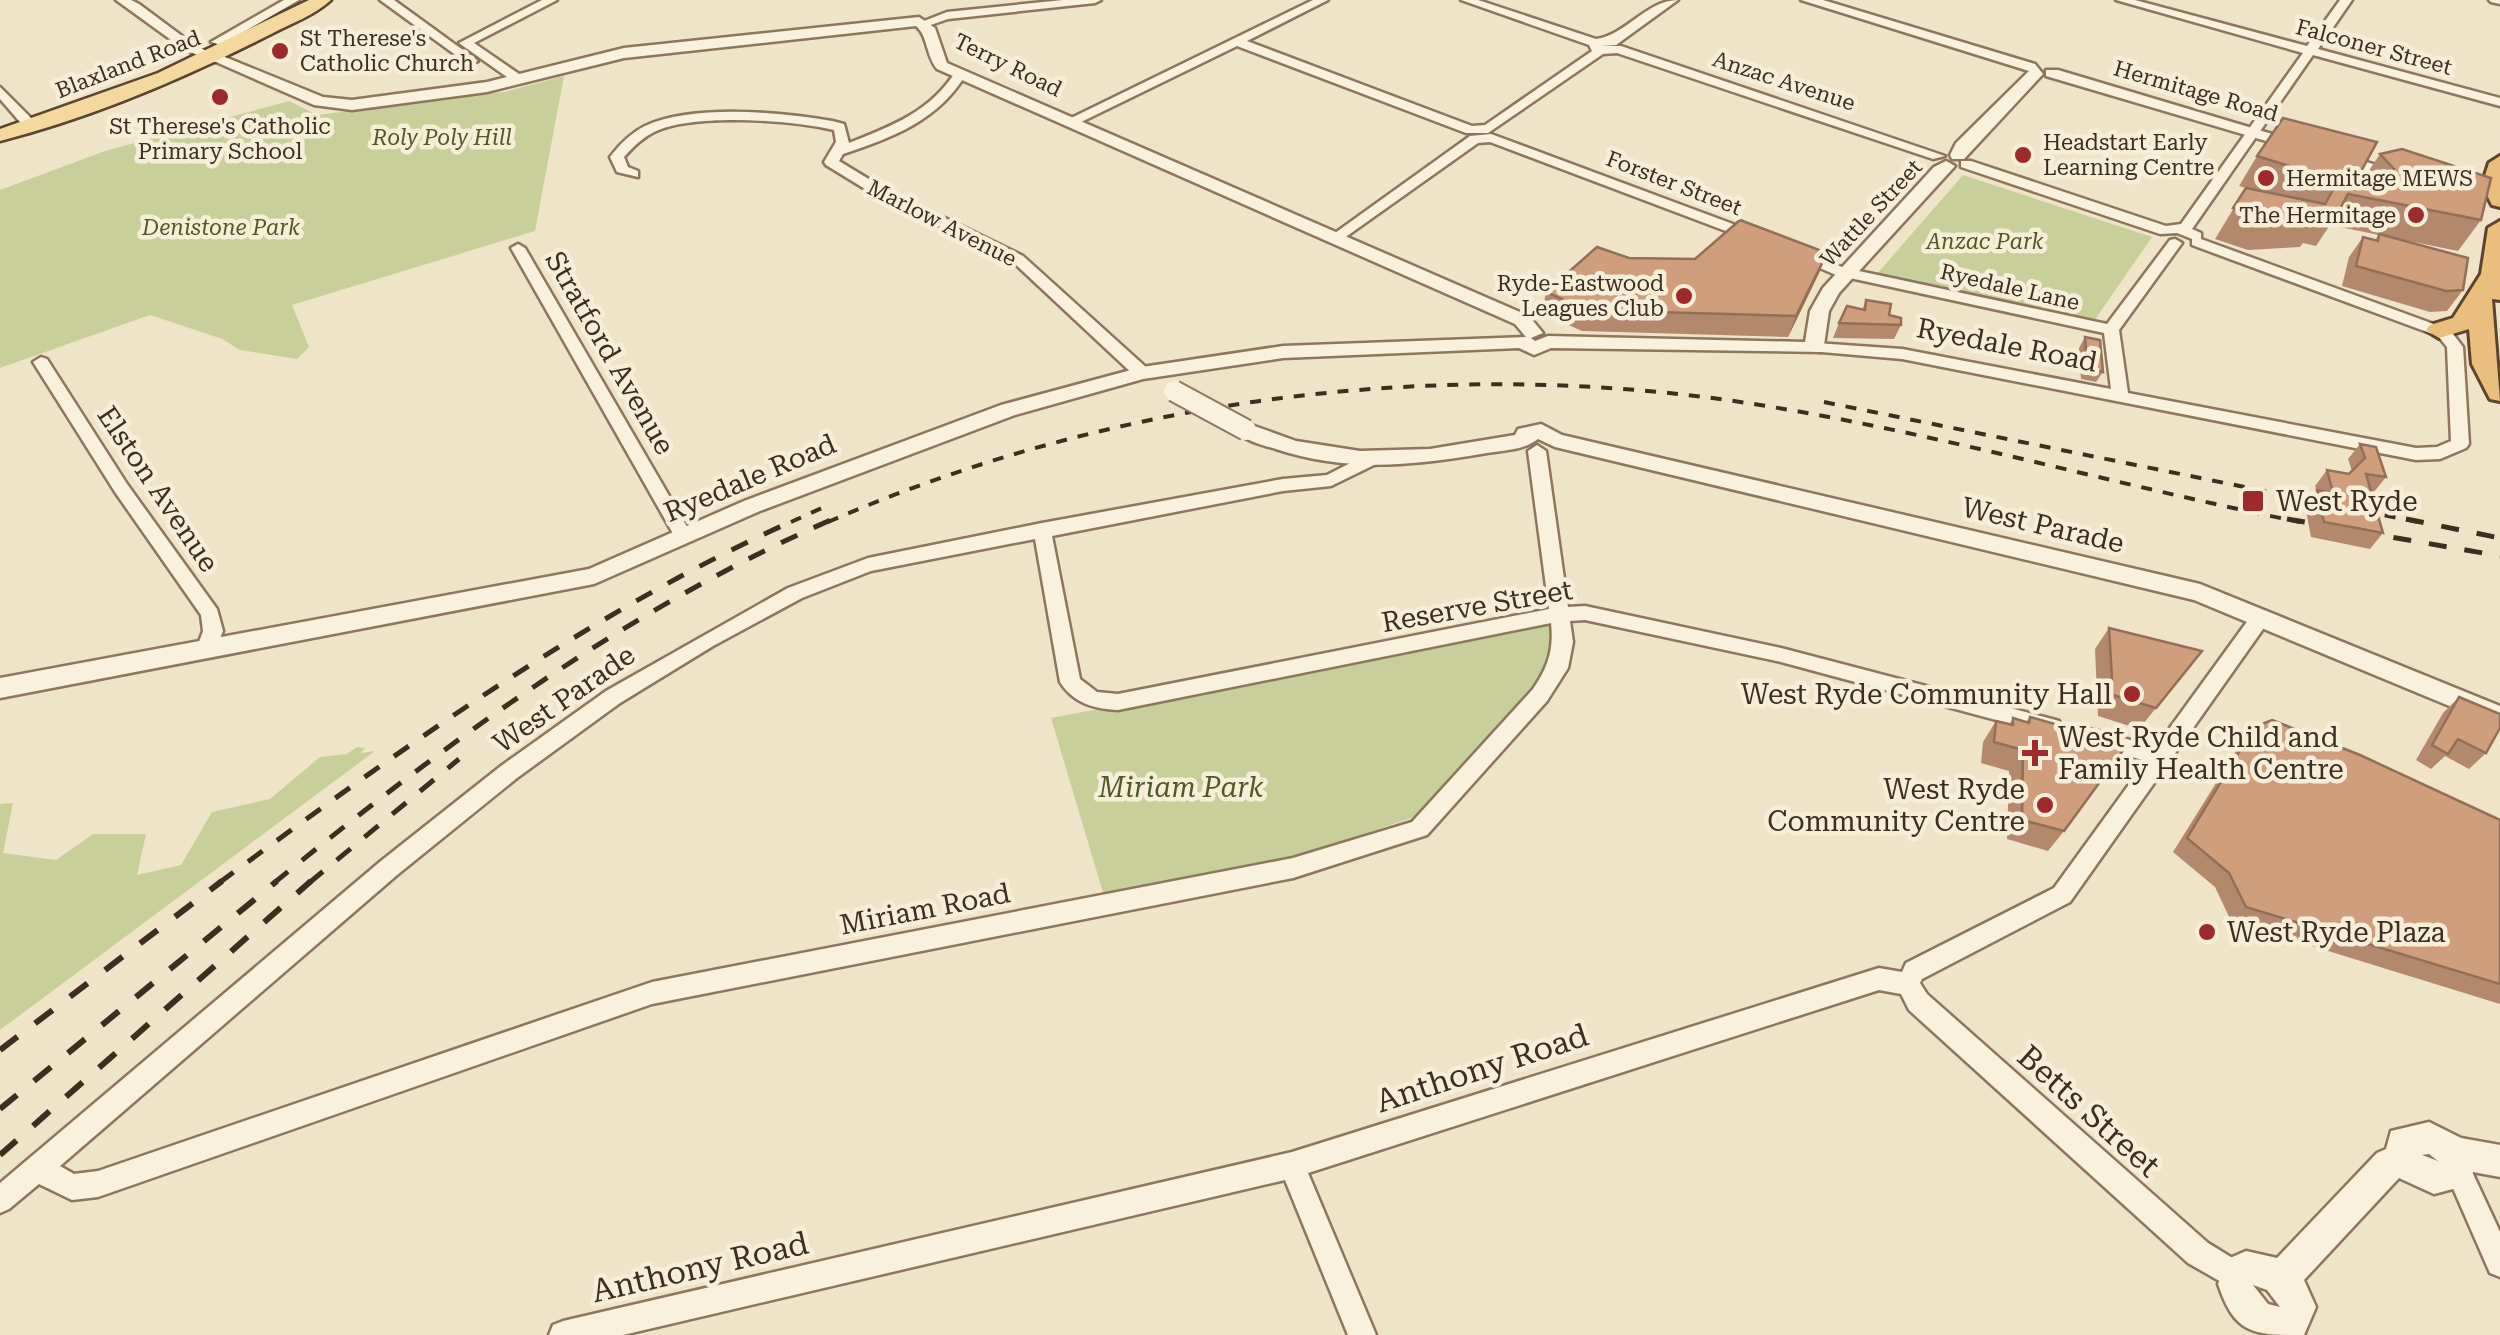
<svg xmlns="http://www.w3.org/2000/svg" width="2500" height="1335" viewBox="0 0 2500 1335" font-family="'Roboto Serif',serif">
  <rect width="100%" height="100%" fill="#f0e4c8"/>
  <g fill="#c9cf9b">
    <path d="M564,76L535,231L292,305L309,347L297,359L240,350L222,339L150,315L0,368V190L105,151L289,101L317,115L504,92Z"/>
    <path d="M1963,175L2152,237L2094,321L1876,275Z"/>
    <path d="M1551,624L1554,637L1541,676L1418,816L1287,859L1104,896L1051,718Z"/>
    <path d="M357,747L365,748L361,753L375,751L0,1030V804L13,803L3,853L56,860L93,834H146L137,875L181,865L212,812L270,799L320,757L347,754Z"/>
  </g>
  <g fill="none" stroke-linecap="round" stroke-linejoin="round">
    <g stroke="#8d765c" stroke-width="5">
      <g id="minor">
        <path d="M116,0H131L139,4L194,45L221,58L215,62L185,50Z"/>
        <path d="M284,0H299L221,45L211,42Z"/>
        <path d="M380,0H394L478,61L468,64Z"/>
        <path d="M542,0H557L474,43L522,76V82H514L459,43Z"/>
        <path d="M1063,0H1101L1095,3L948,19L925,27L919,23L947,12Z"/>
        <path d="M1313,0H1328L1247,41L1472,126L1485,125L1592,51L1589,45L1461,0H1478L1596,39C1626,35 1647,0 1678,0L1616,45L1601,46H1621L1945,156L1933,159L1617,53L1603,54L1488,133H1466L1237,46L1075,125L1063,122Z"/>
        <path d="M2116,0H2135L2307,46L2340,0H2352L2318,49L2500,98V106L2313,55L2192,229L2201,233V239L2450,330L2463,347L2469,444L2466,448L2440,459L2416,460L1902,359L1810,351V345L1816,343L1902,349L2111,389L2104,333L1836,275L1790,255L1797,251L1845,268L2107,324L2170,240L2175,239L2182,243L2119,330L2128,393L2416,448L2437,447L2451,441L2447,347L2438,336L2192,245V239L2177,233L2160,234L1961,167V161H1971L2166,226L2181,224L2303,53Z"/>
        <path d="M2489,0H2500V4L2491,2Z"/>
        <path d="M956,71L966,74C939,120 892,138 843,154L839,161L885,189L1023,256L1148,369V377H1136L1013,262L875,195L826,165L824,162L836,142L834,130C791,120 693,113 654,132C642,138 633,147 624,157L628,167L638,171V177L617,172L610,157C620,144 631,133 645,126C693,104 781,112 832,121L844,124L849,143C892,126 930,112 956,71Z"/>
        <path d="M0,87L36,123V129H26L0,99Z"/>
        <path d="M1491,134L1757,233L1759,236L1747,239L1490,142L1478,143L1340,241L1328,238L1470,136Z"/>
        <path d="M518,244L525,248L693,537L690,541H678L675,537L511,248Z"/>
        <path d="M41,357L47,359L127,484L217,609L223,631L213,655H199L196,650L203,631L201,615L115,492L33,362Z"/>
        <path d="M1537,445L1546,451L1568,607L1585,606L1781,648L2052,719L2059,721L2062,727L2059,733L2052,735L1781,662L1585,620L1570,621L1573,642L1568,668L1547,701L1427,835L1293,878L652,1004L98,1197L72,1200L39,1184L9,1209L0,1213V1183L381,861L501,766L606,691L788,588L868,558L1042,523L1283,479L1327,475L1366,455H1378L1381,459L1378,463L1331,486L1283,491L1052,536L1080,679L1097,692L1118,694L1549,609L1528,451ZM1035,539L1060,682C1073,703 1094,709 1118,710L1551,623C1554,650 1548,667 1533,689L1412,822L1293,858L652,982L98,1171L74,1174L60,1166L397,875L517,778L620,703L713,646L802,598L871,571Z"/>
        <path d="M2261,610L2268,612L2271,617L2268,622L2070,902L1922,979L1920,983L1927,994L2208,1243L2247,1267L2251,1277L2247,1287L2237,1291L2188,1263L1909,1010L1901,994L1879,990L1308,1173L1376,1335H1348L1285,1180L623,1335H549L553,1325L563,1321L1292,1152L1879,968L1902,972L1906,963L2054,888L2146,761L2083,743L2080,737L2083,731L2090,729L2156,747L2254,612Z"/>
        <path d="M2458,1157L2467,1161L2500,1232V1277L2490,1273L2445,1170L2449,1161Z"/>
      </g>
    </g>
    <g stroke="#8d765c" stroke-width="5">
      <g id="tertiary">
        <path d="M1801,0H1823L2035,64L2043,74L1964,159H1952L1950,155L1956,143L2029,71Z"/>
        <path d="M919,17L935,28L947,63L1529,316L1543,333L1531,338L1535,341L1548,336L1805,342L1810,311L1823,288L1934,167L1946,161L1955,166L1839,293L1829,311L1823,352L1551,348L1534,355L1519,348L1283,358L1143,379L1015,415L760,511L594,584L0,698V678L589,569L744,501L1001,405L1142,367L1283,346L1526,337L1515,324L937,69C926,56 928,36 916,26L624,58L487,92L352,110L314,105L207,58L220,55L323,97L352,100L487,82L624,48Z"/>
        <path d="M2046,70H2058L2413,176L2398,180L2046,76Z"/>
        <path d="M1246,423L1296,441L1360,451L1430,449L1515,435L1518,429L1541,424L1562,435L2200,584L2500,706V727L2194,600L1555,447L1538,439C1523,451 1501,450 1481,454C1410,466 1346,472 1276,449C1262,445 1245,441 1235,430L1238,425Z"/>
        <path d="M2429,1122L2461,1138L2500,1145V1177L2473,1172L2468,1185L2434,1194L2399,1178L2304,1280L2316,1307L2304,1335C2253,1335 2235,1335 2218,1284L2228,1259L2246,1251L2277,1258L2377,1153L2386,1149L2391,1131ZM2429,1154L2438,1161L2422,1155ZM2253,1285L2267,1290L2280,1307L2268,1304Z"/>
      </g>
    </g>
    <g stroke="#5b4430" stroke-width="5">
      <path id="primary" d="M309,0H331C315,15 290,24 271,34C185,78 94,117 0,141V129L158,73Z"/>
    </g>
    <g stroke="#5b4430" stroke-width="6">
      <g id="trunk">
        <path d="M2500,156V207L2492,205L2482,185L2489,163Z"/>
        <path d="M2500,221V300L2492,299L2500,401L2490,399L2472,364L2469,329L2439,338L2426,330L2430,325L2453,318L2481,274L2488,228Z"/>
      </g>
    </g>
    <use href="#minor" fill="#faf1dc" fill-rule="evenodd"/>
    <use href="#tertiary" fill="#faf1dc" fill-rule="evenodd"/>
    <use href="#primary" fill="#f3d9a0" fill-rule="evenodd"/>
    <use href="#trunk" fill="#eabe7c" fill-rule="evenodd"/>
    <g stroke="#3d2e20" stroke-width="4" stroke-dasharray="11 11" stroke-linecap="butt">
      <path d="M1824,402L2418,522"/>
      <path d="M791,522L824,507"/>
      <path d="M828,522C1117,396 1449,355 1760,405C1942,434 2119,486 2300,522"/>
    </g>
    <g stroke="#3d2e20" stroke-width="5" stroke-dasharray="18 18" stroke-linecap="butt">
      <path d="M2287,519L2500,556"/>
      <path d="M2406,519L2500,538"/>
      <path d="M219,883C401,749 589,612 797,519"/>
      <path d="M274,883C447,742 627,609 833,519"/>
      <path d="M309,883L459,759"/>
    </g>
    <g stroke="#3d2e20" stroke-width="6" stroke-dasharray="22 22" stroke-linecap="butt">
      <path d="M0,1050L222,881"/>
      <path d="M0,1109L277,881"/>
      <path d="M0,1155L311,881"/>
    </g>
    <g stroke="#8d765c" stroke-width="24" stroke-linecap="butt">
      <path id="tertiary-bridge" d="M1174,391L1246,430"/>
    </g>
    <use href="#tertiary-bridge" stroke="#faf1dc" stroke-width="20"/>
  </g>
  <g fill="#b2896c">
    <path d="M2283,118L2352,188L2364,187L2360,184L2380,154L2481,220L2458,251L2389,237L2463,290L2447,311L2430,312L2342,286L2349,257L2363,237L2375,240L2379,235L2330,225L2316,246L2303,243L2300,247L2248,250L2215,239L2246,188L2239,186L2257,156Z"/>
    <path d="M1827,253L1819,273L1788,337L1582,331L1542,313L1546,292L1629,258L1695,259Z"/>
    <path d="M1866,300L1901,325L1894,339L1833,338L1839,323L1862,310Z"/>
    <path d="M2085,337L2103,372L2096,382L2081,379L2079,348Z"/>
    <path d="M2360,444L2386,477L2374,492H2371L2383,533L2370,549L2311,537L2305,505L2317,490L2315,486L2327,470L2349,474L2352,471L2348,459Z"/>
    <path d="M2109,628L2202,651L2139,729L2098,716L2095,649Z"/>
    <path d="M2459,697L2486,753L2469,769L2445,756L2431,769L2416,760L2443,713Z"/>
    <path d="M2030,717L2064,831L2048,851L2007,839L2009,771L1981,763L1983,742L1996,721L2009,725L2013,718L2026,722Z"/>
    <path d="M2254,727L2500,820V1004L2231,921L2215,887L2173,852L2241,743Z"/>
  </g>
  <path fill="#916f58" d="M1827,253L1819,273L1788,337L1796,316Z"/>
  <g fill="#cf9f7d" stroke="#916f58" stroke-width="2.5">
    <path d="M2283,118L2377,142L2352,188L2385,187L2394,169L2380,154L2402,149L2491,178L2481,220L2348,194L2336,216L2323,212L2320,217L2267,220L2233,208L2246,188L2325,204L2338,181L2257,156Z"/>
    <path d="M1740,220L1827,253L1796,316L1586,310L1546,292L1597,247L1629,258L1695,259Z"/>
    <path d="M2379,234L2468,258L2463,290L2446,291L2356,266L2363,237L2378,241Z"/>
    <path d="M1866,300L1891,304L1889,315L1901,318V325L1839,323L1847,306L1865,310Z"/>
    <path d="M2085,337L2100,340L2103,372L2087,368Z"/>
    <path d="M2360,444L2376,447L2386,477L2366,474L2383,533L2324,522L2317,490L2333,493L2327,470L2349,474L2365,458Z"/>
    <path d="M2109,628L2202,651L2156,708L2113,695Z"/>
    <path d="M2459,697L2500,714V728L2486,753L2458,739L2448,754L2432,745Z"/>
    <path d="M2030,717L2108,739L2124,749L2064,831L2022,820L2023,750L1994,742L1996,721L2013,725V718L2029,723Z"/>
    <path d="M2272,720L2360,755L2500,820V984L2246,907L2229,873L2187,838L2254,727Z"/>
  </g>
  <g fill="#9e2a2b" stroke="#f7eed8" stroke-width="4">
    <circle cx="280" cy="51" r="10"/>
    <circle cx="220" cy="97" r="10"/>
    <circle cx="2023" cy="155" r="10"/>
    <circle cx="2266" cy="178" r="10"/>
    <circle cx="2416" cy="215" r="10"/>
    <circle cx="1684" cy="296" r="10"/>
    <rect x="2241" y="489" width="24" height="24" rx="5"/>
    <circle cx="2132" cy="694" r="10"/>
    <path d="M2030 738h10v10h10v10h-10v10h-10v-10h-10v-10h10z"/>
    <circle cx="2045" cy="805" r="10"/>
    <circle cx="2207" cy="932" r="10"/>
  </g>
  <g text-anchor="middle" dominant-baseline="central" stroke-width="9" stroke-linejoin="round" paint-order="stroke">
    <g font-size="22" fill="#3d2e20" stroke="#f7eed8" text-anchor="start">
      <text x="300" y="38">St Therese's<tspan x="300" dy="25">Catholic Church</tspan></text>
      <text x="220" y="126" text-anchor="middle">St Therese's Catholic<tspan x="220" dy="25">Primary School</tspan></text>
      <text x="2043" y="142">Headstart Early<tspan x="2043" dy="25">Learning Centre</tspan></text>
      <text x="2286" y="178">Hermitage MEWS</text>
      <text x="2396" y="215" text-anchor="end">The Hermitage</text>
      <text x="1664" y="283" text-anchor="end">Ryde-Eastwood<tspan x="1664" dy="25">Leagues Club</tspan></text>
    </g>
    <g font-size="22" fill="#3d2e20" stroke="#f7eed8">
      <text transform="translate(2374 47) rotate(15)">Falconer Street</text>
      <text transform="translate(128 64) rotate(-21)">Blaxland Road</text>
      <text transform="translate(1008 65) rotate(26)">Terry Road</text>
      <text transform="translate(1784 81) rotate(18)">Anzac Avenue</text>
      <text transform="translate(2196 91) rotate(16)">Hermitage Road</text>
      <text transform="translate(1674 183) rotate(21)">Forster Street</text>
      <text transform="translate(1871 213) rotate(-47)">Wattle Street</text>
      <text transform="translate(942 223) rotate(27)">Marlow Avenue</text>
      <text transform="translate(2010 287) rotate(13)">Ryedale Lane</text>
    </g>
    <g font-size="22" font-style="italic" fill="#4d5a26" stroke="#f7eed8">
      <text x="442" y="137">Roly Poly Hill</text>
      <text x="221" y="227">Denistone Park</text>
      <text x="1985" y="241">Anzac Park</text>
    </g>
    <g font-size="28" fill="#3d2e20" stroke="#f7eed8">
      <text transform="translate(2007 345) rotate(11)">Ryedale Road</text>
      <text transform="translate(610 353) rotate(60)">Stratford Avenue</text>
      <text transform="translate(750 478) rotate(-23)">Ryedale Road</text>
      <text transform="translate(158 489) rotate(56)">Elston Avenue</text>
      <text transform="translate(2043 525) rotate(13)">West Parade</text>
      <text transform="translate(1477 606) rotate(-10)">Reserve Street</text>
      <text transform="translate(564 699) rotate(-35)">West Parade</text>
      <text transform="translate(925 909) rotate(-11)">Miriam Road</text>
    </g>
    <g font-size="28" fill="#3d2e20" stroke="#f7eed8" text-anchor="start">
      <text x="2276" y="501">West Ryde</text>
      <text x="2112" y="694" text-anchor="end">West Ryde Community Hall</text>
      <text x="2058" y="737">West Ryde Child and<tspan x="2058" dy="32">Family Health Centre</tspan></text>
      <text x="2025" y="789" text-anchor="end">West Ryde<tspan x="2025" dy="32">Community Centre</tspan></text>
      <text x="2227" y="932">West Ryde Plaza</text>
    </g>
    <g font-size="28" font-style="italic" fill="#4d5a26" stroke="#f7eed8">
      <text x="1181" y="787">Miriam Park</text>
    </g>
    <g font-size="32" fill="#3d2e20" stroke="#f7eed8">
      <text transform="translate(1482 1068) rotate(-18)">Anthony Road</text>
      <text transform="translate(2089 1111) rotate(42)">Betts Street</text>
      <text transform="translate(700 1267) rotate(-13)">Anthony Road</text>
    </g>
  </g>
</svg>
